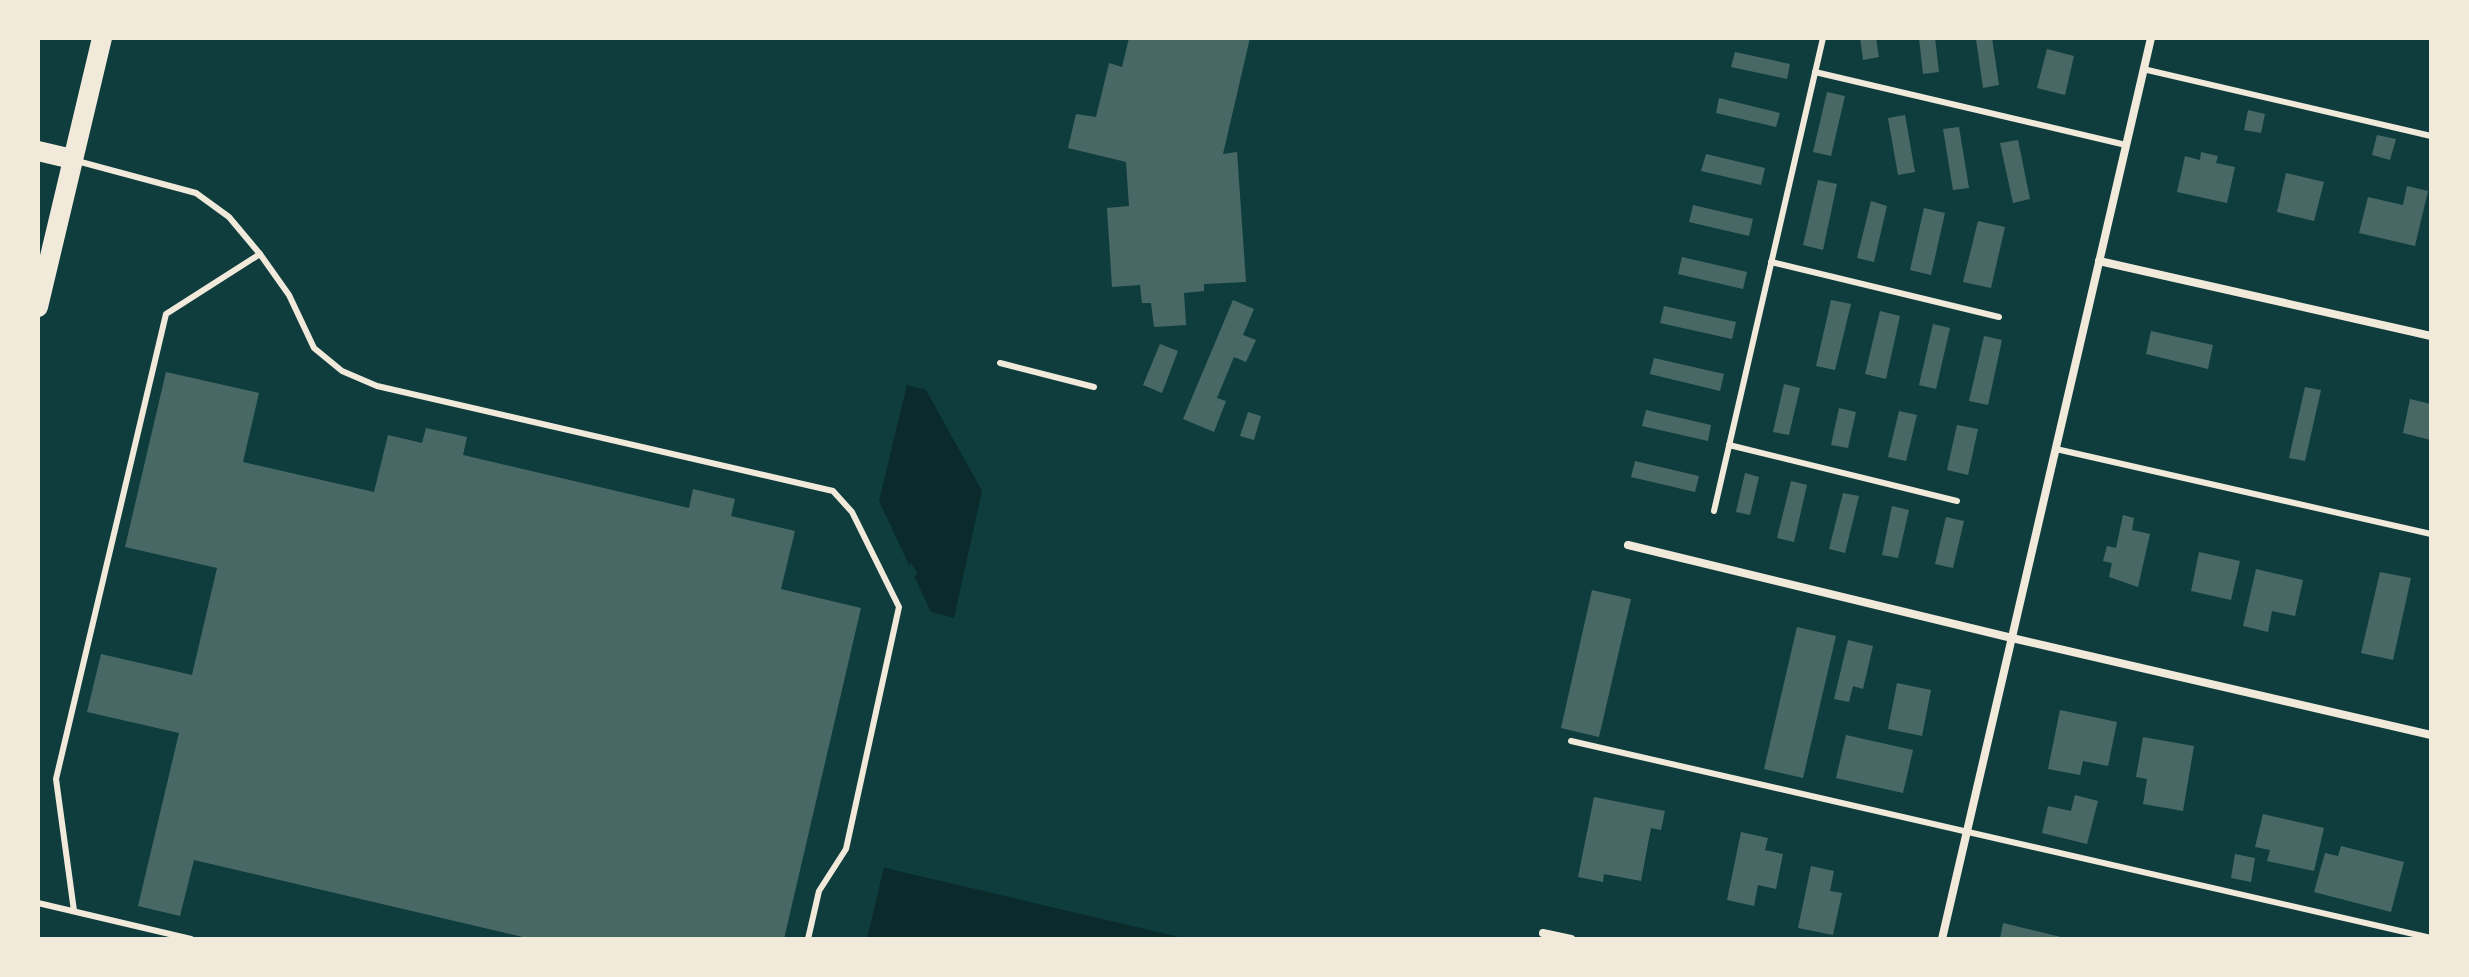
<svg xmlns="http://www.w3.org/2000/svg" width="2469" height="977" viewBox="0 0 2469 977" font-family="'Source Sans 3',sans-serif">
  <rect width="100%" height="100%" fill="#0f3d3e"/>
  <g fill="#0a2a2b">
    <path d="M907,385L926,390L982,491L954,618L931,612L914,576L918,574L912,564L909,565L879,501Z"/>
    <path d="M884,867L894,870L1188,939H867Z"/>
  </g>
  <g fill="#486865">
    <path d="M1129,38H1250L1223,154L1237,152L1246,282L1204,284V291L1184,293L1186,325L1154,327L1151,303H1142L1140,285L1112,287L1107,208L1129,206L1126,162L1068,148L1076,114L1096,117L1109,63L1122,67Z"/>
    <path d="M1860,38H1876L1879,57L1863,60Z"/>
    <path d="M1919,38H1935L1939,72L1923,74Z"/>
    <path d="M1992,38L1999,85L1983,88L1976,39Z"/>
    <path d="M2047,49L2074,56L2065,95L2037,88Z"/>
    <path d="M1735,52L1790,64L1787,79L1731,67Z"/>
    <path d="M1827,92L1845,96L1831,156L1813,152Z"/>
    <path d="M1719,98L1780,113L1776,127L1716,113Z"/>
    <path d="M2248,110L2265,114L2261,133L2244,130Z"/>
    <path d="M1905,115L1915,172L1898,175L1888,118Z"/>
    <path d="M1959,127L1969,188L1953,190L1943,129Z"/>
    <path d="M2377,135L2396,139L2390,160L2372,155Z"/>
    <path d="M2018,140L2030,199L2013,203L2000,143Z"/>
    <path d="M2201,152L2218,156L2216,163L2235,167L2227,203L2177,192L2185,156L2200,160Z"/>
    <path d="M1706,154L1765,168L1761,185L1701,171Z"/>
    <path d="M2286,173L2324,182L2314,221L2277,212Z"/>
    <path d="M1818,180L1837,184L1823,250L1803,245Z"/>
    <path d="M2407,186L2428,191L2415,246L2359,233L2368,197L2403,205Z"/>
    <path d="M1871,201L1887,206L1874,262L1857,258Z"/>
    <path d="M1693,205L1753,219L1749,236L1689,222Z"/>
    <path d="M1924,208L1945,213L1931,275L1910,270Z"/>
    <path d="M1978,221L2005,227L1991,288L1963,282Z"/>
    <path d="M1682,257L1747,272L1743,289L1678,274Z"/>
    <path d="M1233,300L1254,309L1243,335L1256,340L1246,362L1234,357L1217,398L1226,401L1214,432L1183,419Z"/>
    <path d="M1831,300L1851,304L1835,370L1816,366Z"/>
    <path d="M1664,306L1736,322L1732,339L1660,323Z"/>
    <path d="M1880,311L1900,316L1886,379L1865,374Z"/>
    <path d="M1933,324L1950,328L1936,389L1919,385Z"/>
    <path d="M2151,331L2213,345L2208,369L2146,354Z"/>
    <path d="M1984,336L2002,340L1988,405L1969,401Z"/>
    <path d="M1160,344L1178,351L1162,393L1143,385Z"/>
    <path d="M1654,358L1724,374L1720,391L1650,374Z"/>
    <path d="M166,372L259,393L243,462L374,492L388,435L422,443L426,428L467,437L463,455L689,508L693,489L735,499L731,516L795,531L781,589L861,608L784,939H531L194,860L180,916L138,906L179,733L87,712L101,654L192,675L217,568L125,547Z"/>
    <path d="M1784,384L1800,388L1789,435L1773,432Z"/>
    <path d="M2305,387L2321,390L2305,461L2289,458Z"/>
    <path d="M2410,399L2431,404V440L2403,433Z"/>
    <path d="M1839,408L1856,412L1848,448L1831,445Z"/>
    <path d="M1646,410L1711,425L1708,441L1642,426Z"/>
    <path d="M1899,411L1917,415L1906,461L1888,457Z"/>
    <path d="M1248,412L1261,416L1254,440L1240,436Z"/>
    <path d="M1957,425L1978,429L1968,475L1947,470Z"/>
    <path d="M1635,461L1699,476L1695,492L1631,477Z"/>
    <path d="M1745,473L1759,477L1750,515L1736,512Z"/>
    <path d="M1791,481L1807,485L1794,542L1777,538Z"/>
    <path d="M1843,493L1859,496L1845,553L1829,549Z"/>
    <path d="M1892,506L1909,510L1898,558L1882,555Z"/>
    <path d="M2123,515L2134,518L2132,530L2150,534L2138,587L2109,577L2112,563L2103,561L2107,546L2116,548Z"/>
    <path d="M1946,517L1964,521L1953,568L1935,564Z"/>
    <path d="M2199,552L2240,561L2231,600L2191,591Z"/>
    <path d="M2256,569L2303,580L2295,616L2272,611L2268,632L2243,626Z"/>
    <path d="M2380,572L2411,578L2393,660L2361,653Z"/>
    <path d="M1592,590L1631,599L1599,737L1561,728Z"/>
    <path d="M1797,627L1836,636L1803,778L1764,769Z"/>
    <path d="M1848,640L1873,646L1863,689L1853,686L1849,702L1834,699Z"/>
    <path d="M1897,683L1931,690L1922,736L1888,729Z"/>
    <path d="M2060,710L2117,722L2108,766L2083,761L2080,775L2048,769Z"/>
    <path d="M1846,735L1913,750L1903,793L1836,778Z"/>
    <path d="M2143,737L2194,746L2183,811L2143,804L2147,779L2136,777Z"/>
    <path d="M2075,795L2098,801L2087,844L2042,833L2048,806L2071,811Z"/>
    <path d="M1594,797L1665,811L1661,830L1651,828L1641,881L1604,874L1603,882L1578,877Z"/>
    <path d="M2263,814L2324,828L2314,871L2267,861L2270,850L2255,847Z"/>
    <path d="M1741,832L1768,838L1765,850L1783,854L1776,889L1758,885L1754,906L1727,900Z"/>
    <path d="M2341,846L2404,862L2391,912L2314,892L2325,853L2338,856Z"/>
    <path d="M2235,854L2255,858L2251,882L2231,878Z"/>
    <path d="M1811,866L1834,871L1830,891L1842,893L1833,935L1798,928Z"/>
    <path d="M2003,923L2065,938V939H2000Z"/>
  </g>
  <g fill="none" stroke-linecap="round" stroke-linejoin="round">
    <g stroke="#f1e9da" stroke-width="6">
      <path d="M2143,69L2431,136"/>
      <path d="M1815,72L2126,145"/>
      <path d="M77,161L196,193L229,217L260,254L289,295L314,348L342,371L377,386L833,491L852,512L899,607L846,849L819,891L808,939"/>
      <path d="M1771,262L1999,317"/>
      <path d="M1000,363L1094,387"/>
      <path d="M1729,445L1957,501"/>
      <path d="M2056,449L2431,534"/>
      <path d="M1714,511L1823,38"/>
      <path d="M1571,741L2431,938"/>
      <path d="M38,903L191,939"/>
      <path d="M74,911L56,779L166,314L260,254"/>
    </g>
    <g stroke="#f1e9da" stroke-width="8">
      <path d="M2099,261L2431,336"/>
      <path d="M1628,545L2012,638L2431,735"/>
      <path d="M1543,933L1571,939"/>
      <path d="M1942,939L2151,38"/>
    </g>
    <g stroke="#f1e9da" stroke-width="20">
      <path d="M38,151L72,159"/>
      <path d="M38,307L102,38"/>
    </g>
  </g>
  <rect width="2469" height="977" fill="none" stroke="#f1e9da" stroke-width="80"/>
</svg>
